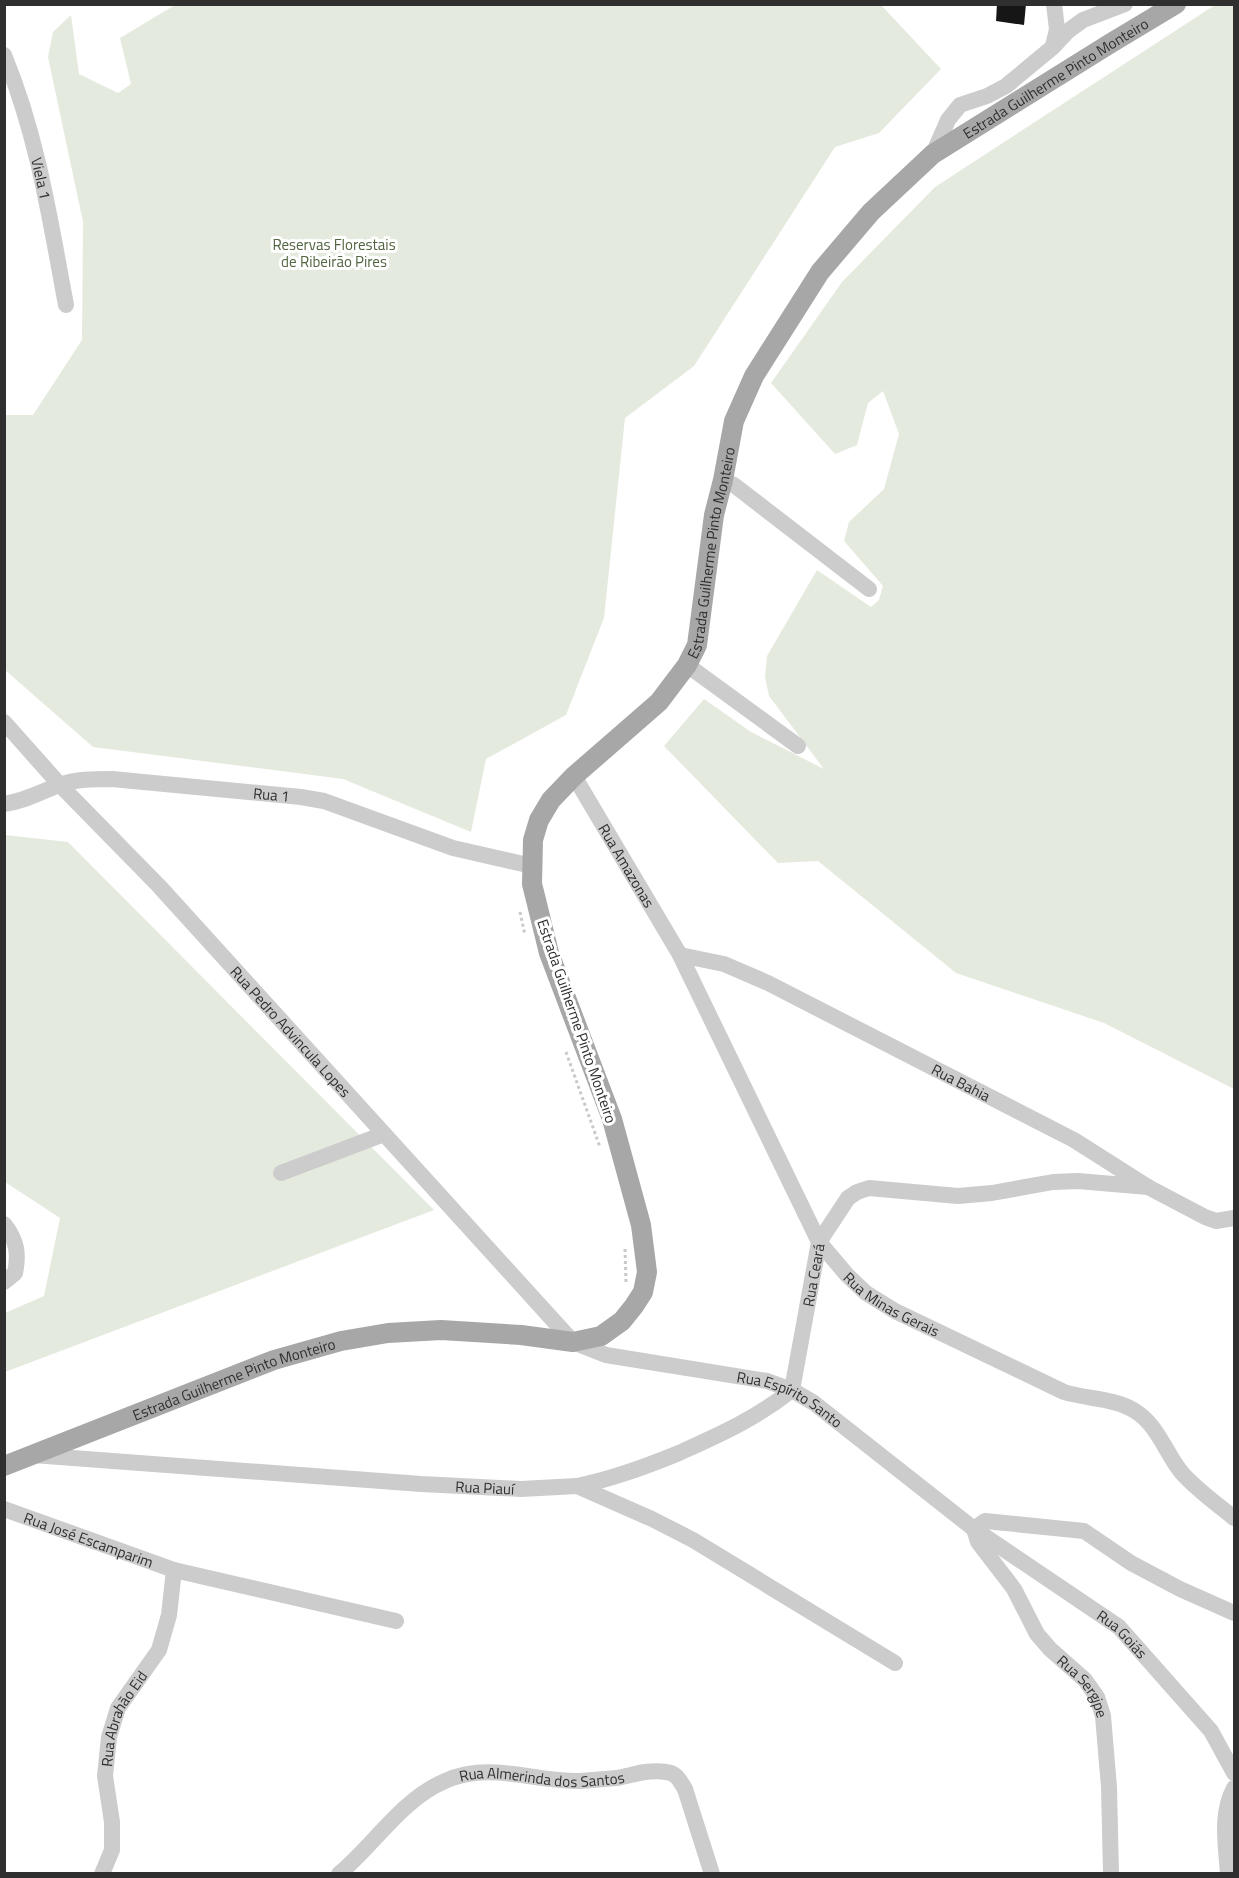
<svg xmlns="http://www.w3.org/2000/svg" width="1239" height="1878" viewBox="0 0 1239 1878" font-family="'Titillium Web',sans-serif">
  <rect width="100%" height="100%" fill="#fff"/>
  <g fill="#e5eade">
    <path d="M175,5H881L941,69L879,133L835,147L694,366L625,418L604,618L566,715L486,759L471,832L343,779L93,747L5,670V415H33L82,340L83,222L48,57L53,32L71,15L79,74L118,93L131,84L120,38Z"/>
    <path d="M1215,5H1234V1089L1104,1023L956,973L818,861L778,863L664,746L704,699L751,732L824,769L769,696L765,677L767,656L817,570L871,607L879,600L883,586L844,541L849,522L884,489L899,434L883,391L868,403L857,445L835,454L771,383L842,282L935,187Z"/>
    <path d="M5,835L68,842L434,1210L5,1372V1313L44,1296L60,1218L5,1182Z"/>
  </g>
  <path fill="#161616" d="M997,4H1026L1024,25L996,21Z"/>
  <g fill="none" stroke-linecap="round" stroke-linejoin="round">
    <g stroke="#c9c9c9" stroke-width="3" stroke-dasharray="3 3" stroke-linecap="butt">
      <path d="M520,912L525,935"/>
      <path d="M566,1052L600,1147"/>
      <path d="M625,1249L626,1282"/>
    </g>
    <g stroke="#ccc" stroke-width="16">
      <path d="M1053,46L1057,29L1054,4"/>
      <path id="s1" d="M4,55C38,137 50,220 66,305"/>
      <path d="M933,154L948,120L960,105L987,96L1006,86L1053,47L1068,31L1083,20L1125,4"/>
      <path d="M723,480L734,485L869,589"/>
      <path d="M687,665L798,746"/>
      <path id="s2" d="M4,722L60,785L159,886L573,1342L606,1355L767,1381L792,1390L814,1403L974,1529L1119,1627L1211,1731L1234,1773"/>
      <path id="s3" d="M574,776L680,955L819,1242L847,1275L866,1293L895,1311L1064,1392C1086,1399 1115,1398 1135,1411C1158,1425 1166,1454 1182,1473C1197,1490 1217,1504 1234,1518"/>
      <path id="s4" d="M4,804C25,801 41,792 59,785C76,779 94,779 112,779L301,797L324,801L453,848L532,866"/>
      <path id="s5" d="M680,955L724,964L768,983L1074,1140L1148,1187L1205,1217L1216,1221L1234,1218"/>
      <path d="M281,1173L384,1134"/>
      <path d="M4,1224C17,1240 19,1254 15,1273L4,1282"/>
      <path id="s6" d="M33,1455L421,1484L521,1489L577,1486L652,1519L693,1540L895,1663"/>
      <path id="s7" d="M577,1486C613,1479 645,1467 679,1453C721,1434 755,1419 792,1390L819,1242L848,1198L857,1192L869,1188L958,1196L992,1193L1053,1182L1078,1181L1148,1187"/>
      <path id="s8" d="M4,1509L174,1570L396,1621"/>
      <path id="s9" d="M974,1529L978,1542L1014,1589L1037,1634L1050,1649L1085,1680L1097,1697L1103,1716L1109,1787L1111,1874"/>
      <path d="M974,1529L985,1521L1084,1531L1131,1563L1180,1589L1234,1613"/>
      <path id="s10" d="M102,1874L112,1850V1822L105,1776L109,1737L118,1708L159,1650L169,1615L174,1570"/>
      <path id="s11" d="M339,1874C375,1844 401,1800 445,1781C490,1761 534,1782 580,1781C592,1780 605,1779 617,1778C633,1775 649,1769 666,1772C677,1773 680,1781 685,1789L712,1874"/>
      <path d="M1228,1874C1226,1845 1220,1814 1234,1788"/>
    </g>
    <path stroke="#a7a7a7" stroke-width="20" id="s12" d="M4,1466L274,1360L341,1341L388,1333L441,1330L521,1335L573,1342L601,1336L622,1321L634,1306L643,1292L647,1272L641,1225L612,1119L549,953L537,904L532,884L533,840L539,820L551,800L574,776L659,702L687,665L697,645L714,515L723,480L734,421L754,376L820,272L871,212L933,154L1111,43L1176,4"/>
  </g>
  <g text-anchor="middle" dominant-baseline="central" stroke-width="6" stroke-linejoin="round" paint-order="stroke">
    <g font-size="15" fill="#2f2f2f" stroke="#fff">
      <text stroke="none"><textPath href="#s12" startOffset="2120">Estrada Guilherme Pinto Monteiro</textPath></text>
      <text stroke="none"><textPath href="#s1" startOffset="129">Viela 1</textPath></text>
      <text stroke="none"><textPath href="#s12" startOffset="1506">Estrada Guilherme Pinto Monteiro</textPath></text>
      <text stroke="none"><textPath href="#s4" startOffset="272">Rua 1</textPath></text>
      <text stroke="none"><textPath href="#s3" startOffset="104">Rua Amazonas</textPath></text>
      <text transform="translate(577 1021) rotate(71)">Estrada Guilherme Pinto Monteiro</text>
      <text stroke="none"><textPath href="#s2" startOffset="422">Rua Pedro Advincula Lopes</textPath></text>
      <text stroke="none"><textPath href="#s5" startOffset="310">Rua Bahia</textPath></text>
      <text stroke="none"><textPath href="#s7" startOffset="354">Rua Ceará</textPath></text>
      <text stroke="none"><textPath href="#s3" startOffset="624">Rua Minas Gerais</textPath></text>
      <text stroke="none"><textPath href="#s12" startOffset="246">Estrada Guilherme Pinto Monteiro</textPath></text>
      <text stroke="none"><textPath href="#s2" startOffset="1068">Rua Espírito Santo</textPath></text>
      <text stroke="none"><textPath href="#s6" startOffset="453">Rua Piauí</textPath></text>
      <text stroke="none"><textPath href="#s8" startOffset="90">Rua José Escamparim</textPath></text>
      <text stroke="none"><textPath href="#s2" startOffset="1478">Rua Goiás</textPath></text>
      <text stroke="none"><textPath href="#s9" startOffset="194">Rua Sergipe</textPath></text>
      <text stroke="none"><textPath href="#s10" startOffset="162">Rua Abrahão Eid</textPath></text>
      <text stroke="none"><textPath href="#s11" startOffset="240">Rua Almerinda dos Santos</textPath></text>
    </g>
    <g font-size="15" fill="#526541" stroke="#fff">
      <text x="334" y="244">Reservas Florestais<tspan x="334" dy="17">de Ribeirão Pires</tspan></text>
    </g>
  </g>
  <rect width="1239" height="1878" fill="none" stroke="#2f2f2f" stroke-width="12"/>
</svg>
